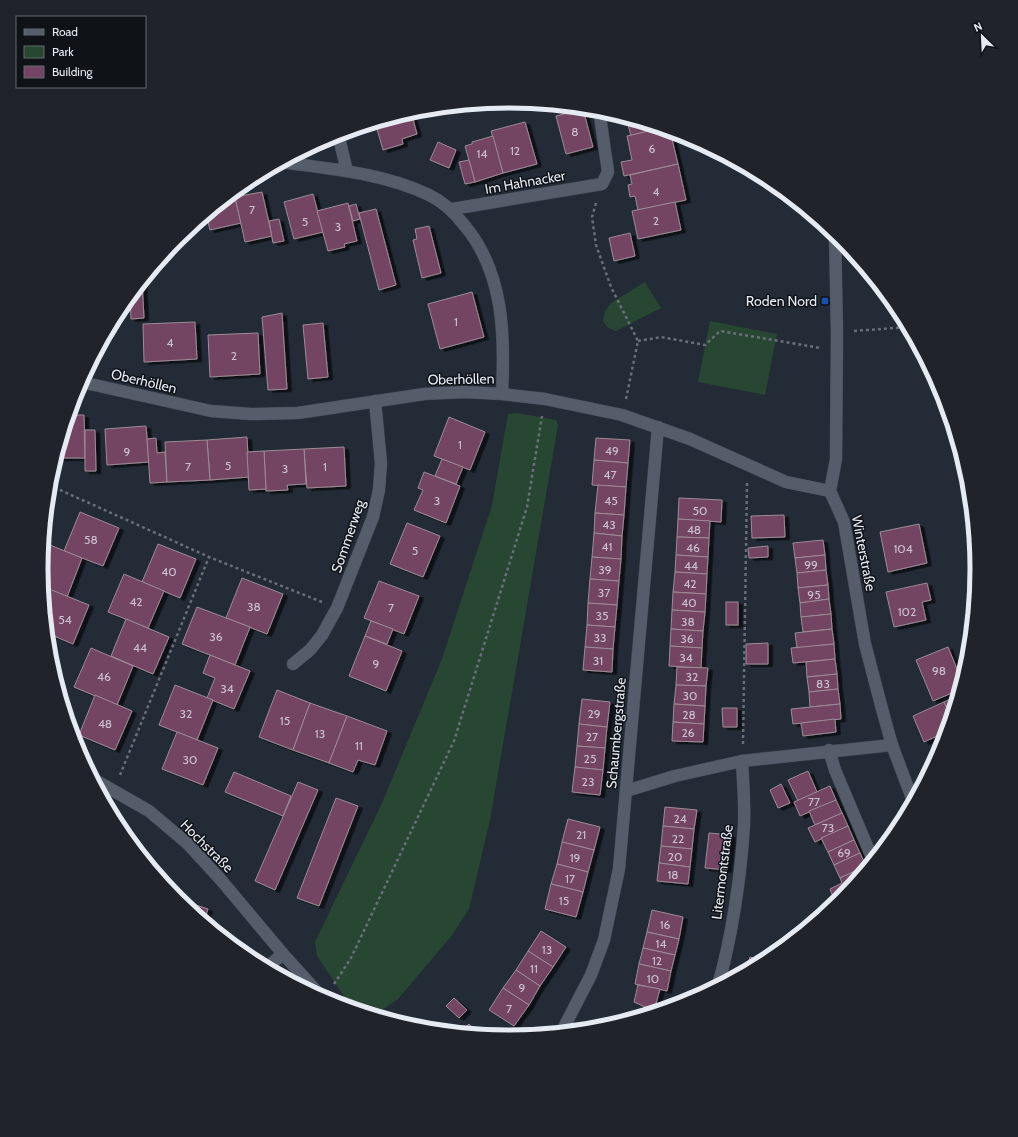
<svg xmlns="http://www.w3.org/2000/svg" width="1018" height="1137" viewBox="0 0 1018 1137" font-family="Cabin,sans-serif">
  <defs>
    <filter id="shadow"><feDropShadow dx="4.5" dy="2.5" stdDeviation="0" flood-color="#0009"/></filter>
  </defs>
  <rect width="100%" height="100%" fill="#232b37"/>
  <g fill="#284732">
    <path d="M645,282L661,308L616,331L607,327L603,321L605,311L611,303Z"/>
    <path d="M710,321L777,334L765,395L698,382Z"/>
    <path d="M517,413L556,420L558,425L490,820L469,909L453,934L398,999L375,1015L352,1008L317,956L315,942L382,803L442,659L492,505L508,414Z"/>
  </g>
  <g fill="#734464" stroke="#9d8c96" filter="url(#shadow)">
    <path d="M583,109L593,147L566,154L556,116Z"/>
    <path d="M411,112L417,134L402,139L403,144L383,150L375,122Z"/>
    <path d="M626,117L662,128L631,136Z"/>
    <path d="M525,122L537,164L503,173L491,131Z"/>
    <path d="M662,128L670,131L678,164L624,176L621,162L632,160L627,136Z"/>
    <path d="M493,136L503,173L475,182L465,146L472,144V142Z"/>
    <path d="M438,142L456,150L449,168L430,160Z"/>
    <path d="M469,160L475,182L465,184L459,162Z"/>
    <path d="M678,164L686,200L638,210L635,196L630,197L628,185L632,184L630,175Z"/>
    <path d="M234,192L241,223L210,230L206,214Z"/>
    <path d="M262,192L272,236L245,242L235,197Z"/>
    <path d="M313,194L323,232L294,239L284,202Z"/>
    <path d="M675,202L681,230L638,239L632,211Z"/>
    <path d="M348,203L357,241L344,244L345,247L328,251L317,211Z"/>
    <path d="M356,204L360,219L353,221L349,206Z"/>
    <path d="M376,209L396,285L379,290L359,213Z"/>
    <path d="M279,219L284,241L273,243L269,221Z"/>
    <path d="M429,226L441,273L422,278L413,240L417,239L415,229Z"/>
    <path d="M630,233L635,256L614,261L609,238Z"/>
    <path d="M142,281L144,318L131,319L130,297Z"/>
    <path d="M472,292L484,337L440,349L428,304Z"/>
    <path d="M282,313L287,389L268,390L262,317Z"/>
    <path d="M195,322L197,359L144,362L143,324Z"/>
    <path d="M323,323L328,377L308,379L303,325Z"/>
    <path d="M258,333L260,374L210,377L208,335Z"/>
    <path d="M69,415H84L85,458H56Z"/>
    <path d="M449,417L485,432L470,470L434,456Z"/>
    <path d="M146,426L149,462L107,465L105,429Z"/>
    <path d="M85,430H95L96,471H85Z"/>
    <path d="M247,437L249,477L210,480L207,440Z"/>
    <path d="M156,438L157,453L165,452L167,482L150,483L147,439Z"/>
    <path d="M596,438L630,440L628,463L594,460Z"/>
    <path d="M207,440L210,480L167,482L165,442Z"/>
    <path d="M344,447L346,486L307,488L304,449Z"/>
    <path d="M304,449L306,484L287,485L288,490L266,491L264,451Z"/>
    <path d="M264,451L266,489L249,490L247,452Z"/>
    <path d="M442,459L463,467L456,484L435,476Z"/>
    <path d="M594,460L628,463L626,487L592,485Z"/>
    <path d="M424,472L460,486L446,523L414,510L423,490L418,488Z"/>
    <path d="M598,485L626,487L624,515L595,513Z"/>
    <path d="M679,498L722,500L721,522L678,519Z"/>
    <path d="M80,512L119,528L103,566L64,551Z"/>
    <path d="M595,513L624,515L622,536L594,533Z"/>
    <path d="M784,515L785,537L752,538L751,516Z"/>
    <path d="M678,519L710,521L709,538L677,537Z"/>
    <path d="M407,523L440,536L423,577L390,564Z"/>
    <path d="M919,524L927,563L888,572L880,532Z"/>
    <path d="M594,533L622,536L621,559L592,557Z"/>
    <path d="M677,537L709,538L708,557L676,555Z"/>
    <path d="M823,540L825,555L795,558L793,543Z"/>
    <path d="M45,543L82,558L67,597L43,587L41,568Z"/>
    <path d="M158,544L196,559L180,598L142,582Z"/>
    <path d="M768,546V557L749,558L748,548Z"/>
    <path d="M676,555L708,557L707,574L675,572Z"/>
    <path d="M825,555L826,570L797,573L795,558Z"/>
    <path d="M592,557L621,559L619,581L590,579Z"/>
    <path d="M826,570L828,585L798,588L797,573Z"/>
    <path d="M675,572L707,574L706,594L673,592Z"/>
    <path d="M124,574L164,591L148,628L108,612Z"/>
    <path d="M242,578L283,594L267,634L226,618Z"/>
    <path d="M590,579L619,581L617,605L588,603Z"/>
    <path d="M379,581L419,596L404,634L364,618Z"/>
    <path d="M927,583L931,600L922,602L926,620L894,627L886,592Z"/>
    <path d="M828,585L829,599L800,603L798,588Z"/>
    <path d="M49,589L89,605L73,644L47,633L44,600Z"/>
    <path d="M673,592L706,594L705,612L672,610Z"/>
    <path d="M829,599L831,614L801,617L800,603Z"/>
    <rect x="726" y="602" width="12" height="23"/>
    <path d="M588,603L617,605L615,627L587,625Z"/>
    <path d="M197,607L250,627L235,665L182,644Z"/>
    <path d="M672,610L705,612L703,631L671,629Z"/>
    <path d="M831,614L832,629L803,632L801,617Z"/>
    <path d="M126,619L169,637L153,674L111,656Z"/>
    <path d="M371,621L393,629L387,644L365,636Z"/>
    <path d="M587,625L615,627L613,649L585,647Z"/>
    <path d="M671,629L703,631L702,648L670,646Z"/>
    <path d="M832,629L834,644L797,648L795,633Z"/>
    <path d="M365,636L402,651L386,691L349,676Z"/>
    <path d="M768,643V664H746V644Z"/>
    <path d="M834,644L835,659L793,663L791,648Z"/>
    <path d="M670,646L702,648L701,668L669,666Z"/>
    <path d="M585,647L613,649L612,672L583,670Z"/>
    <path d="M948,647L962,681L959,690L933,701L916,660Z"/>
    <path d="M91,648L133,666L117,705L74,687Z"/>
    <path d="M210,655L250,671L234,709L207,698L215,678L203,673Z"/>
    <path d="M835,659L837,674L807,677L806,662Z"/>
    <path d="M677,667L708,668L706,686L676,685Z"/>
    <path d="M837,674L838,689L809,692L807,677Z"/>
    <path d="M175,685L213,700L197,740L159,725Z"/>
    <path d="M676,685L706,686L705,706L674,704Z"/>
    <path d="M838,689L840,704L810,707L809,692Z"/>
    <path d="M277,690L310,703L293,750L259,737Z"/>
    <path d="M95,695L132,711L115,750L79,735Z"/>
    <path d="M957,696L952,712L949,714L944,702Z"/>
    <path d="M582,699L610,702L607,727L579,724Z"/>
    <path d="M944,702L951,717L946,732L924,742L913,716Z"/>
    <path d="M310,703L347,716L329,763L293,750Z"/>
    <path d="M674,704L705,706L704,724L673,722Z"/>
    <path d="M840,704L841,719L793,724L791,709Z"/>
    <path d="M722,708H737V727H723Z"/>
    <path d="M347,716L387,731L375,765L358,760L353,772L329,763Z"/>
    <path d="M835,719L836,732L803,736L801,723Z"/>
    <path d="M673,722L704,724L703,742L672,741Z"/>
    <path d="M579,724L607,727L605,748L577,746Z"/>
    <path d="M177,732L218,748L203,785L162,769Z"/>
    <path d="M577,746L605,748L603,770L575,767Z"/>
    <path d="M575,767L603,770L600,795L572,792Z"/>
    <path d="M808,771L817,792L798,801L788,780Z"/>
    <path d="M234,772L291,796L283,816L225,792Z"/>
    <path d="M298,782L318,790L275,890L255,881Z"/>
    <path d="M781,784L790,803L778,808L770,790Z"/>
    <path d="M830,786L836,800L800,816L794,802Z"/>
    <path d="M336,798L358,806L319,906L297,898Z"/>
    <path d="M836,800L842,813L815,825L809,811Z"/>
    <path d="M665,807L697,810L694,829L663,826Z"/>
    <path d="M842,813L848,826L815,842L808,828Z"/>
    <path d="M568,819L600,827L594,850L562,842Z"/>
    <path d="M663,826L694,829L692,849L661,846Z"/>
    <path d="M848,826L854,840L828,852L821,838Z"/>
    <path d="M709,833L731,835L727,870L705,868Z"/>
    <path d="M854,840L860,853L834,865L828,852Z"/>
    <path d="M562,842L594,850L588,872L557,864Z"/>
    <path d="M661,846L692,849L690,867L659,863Z"/>
    <path d="M860,853L866,866L840,878L834,865Z"/>
    <path d="M659,863L690,867L688,884L657,881Z"/>
    <path d="M557,864L588,872L583,892L551,884Z"/>
    <path d="M866,866L847,891L833,897L830,889L842,883L840,878Z"/>
    <path d="M551,884L583,892L576,917L545,909Z"/>
    <path d="M847,891L840,900L836,903L833,897Z"/>
    <path d="M178,899L208,909L204,921Z"/>
    <path d="M652,910L683,917L679,939L647,932Z"/>
    <path d="M541,931L566,947L553,967L528,951Z"/>
    <path d="M647,932L679,939L675,955L643,948Z"/>
    <path d="M643,948L675,955L671,971L639,964Z"/>
    <path d="M528,951L553,967L540,986L516,970Z"/>
    <path d="M750,957L763,961L746,970Z"/>
    <path d="M639,964L671,971L667,991L635,984Z"/>
    <path d="M516,970L540,986L529,1005L503,988Z"/>
    <path d="M638,985L660,989L654,1011L634,1002Z"/>
    <path d="M503,988L529,1005L514,1026L489,1010Z"/>
    <path d="M454,998L467,1010L459,1018L446,1006Z"/>
    <path d="M469,1024L477,1033L460,1032Z"/>
  </g>
  <g fill="none" stroke-linecap="round" stroke-linejoin="round">
    <g stroke="#404751" stroke-width="13">
      <g id="minor">
        <path d="M338,134L347,171"/>
        <path d="M281,162C330,169 383,173 429,195C444,202 455,213 465,226C504,273 505,336 502,394"/>
        <path d="M452,209L602,184L608,172L599,109"/>
        <path d="M835,234L837,333L836,459L830,491L844,522L865,644L882,709L892,745L913,801"/>
        <path d="M81,382L211,411L251,414L298,413L424,394L464,392L502,394L545,399L622,415L690,439L786,482L830,491"/>
        <path d="M293,664L310,650L322,635L337,608L373,517L379,490L381,463L375,401"/>
        <path d="M829,750L835,770L873,860"/>
        <path d="M93,779L149,811L188,844L221,880L283,954L321,996"/>
        <path d="M626,791L675,776L742,761L892,745"/>
        <path d="M267,967L283,954"/>
        <path d="M718,985C732,938 741,874 744,825C745,804 743,782 742,761"/>
        <path d="M562,1031L591,975L604,940L619,869L658,427"/>
      </g>
    </g>
    <g stroke="#686f79" stroke-width="2.5" stroke-dasharray="3 3" stroke-linecap="butt">
      <path d="M596,203L592,217L596,245L611,287L638,341L626,399"/>
      <path d="M854,331L908,327"/>
      <path d="M638,341L661,337L705,345L720,331L821,348"/>
      <path d="M49,485L209,557L322,602"/>
      <path d="M48,494L51,486"/>
      <path d="M743,744L747,483"/>
      <path d="M120,775L209,557"/>
      <path d="M334,984L351,958L454,741L527,507L542,416"/>
    </g>
    <use href="#minor" stroke="#555d6b" stroke-width="12"/>
  </g>
  <rect fill="#1a4fb4" stroke="#0f1318" stroke-width="1.5" x="821" y="297" width="8" height="8" rx="2"/>
  <g text-anchor="middle" dominant-baseline="central" stroke-width="3" stroke-linejoin="round" paint-order="stroke">
    <g font-size="12" fill="#c9c1cf">
      <text x="575" y="131">8</text>
      <text x="652" y="148">6</text>
      <text x="515" y="150">12</text>
      <text x="482" y="153">14</text>
      <text x="656" y="191">4</text>
      <text x="252" y="209">7</text>
      <text x="656" y="220">2</text>
      <text x="305" y="221">5</text>
      <text x="338" y="226">3</text>
      <text x="456" y="321">1</text>
      <text x="170" y="342">4</text>
      <text x="234" y="355">2</text>
      <text x="460" y="444">1</text>
      <text x="612" y="450">49</text>
      <text x="127" y="451">9</text>
      <text x="228" y="465">5</text>
      <text x="188" y="466">7</text>
      <text x="325" y="466">1</text>
      <text x="285" y="468">3</text>
      <text x="610" y="474">47</text>
      <text x="437" y="500">3</text>
      <text x="611" y="500">45</text>
      <text x="700" y="510">50</text>
      <text x="609" y="524">43</text>
      <text x="694" y="529">48</text>
      <text x="91" y="539">58</text>
      <text x="607" y="546">41</text>
      <text x="693" y="547">46</text>
      <text x="903" y="548">104</text>
      <text x="415" y="550">5</text>
      <text x="811" y="564">99</text>
      <text x="691" y="565">44</text>
      <text x="605" y="569">39</text>
      <text x="169" y="571">40</text>
      <text x="690" y="583">42</text>
      <text x="604" y="592">37</text>
      <text x="814" y="594">95</text>
      <text x="136" y="601">42</text>
      <text x="689" y="602">40</text>
      <text x="254" y="606">38</text>
      <text x="391" y="607">7</text>
      <text x="907" y="611">102</text>
      <text x="602" y="615">35</text>
      <text x="65" y="619">54</text>
      <text x="688" y="621">38</text>
      <text x="216" y="636">36</text>
      <text x="600" y="637">33</text>
      <text x="687" y="638">36</text>
      <text x="140" y="647">44</text>
      <text x="686" y="657">34</text>
      <text x="598" y="660">31</text>
      <text x="376" y="663">9</text>
      <text x="939" y="670">98</text>
      <text x="104" y="676">46</text>
      <text x="692" y="676">32</text>
      <text x="823" y="683">83</text>
      <text x="227" y="688">34</text>
      <text x="690" y="695">30</text>
      <text x="186" y="713">32</text>
      <text x="594" y="713">29</text>
      <text x="689" y="714">28</text>
      <text x="285" y="720">15</text>
      <text x="105" y="723">48</text>
      <text x="688" y="732">26</text>
      <text x="320" y="733">13</text>
      <text x="592" y="736">27</text>
      <text x="359" y="745">11</text>
      <text x="590" y="758">25</text>
      <text x="190" y="759">30</text>
      <text x="588" y="781">23</text>
      <text x="814" y="801">77</text>
      <text x="680" y="818">24</text>
      <text x="828" y="827">73</text>
      <text x="581" y="834">21</text>
      <text x="678" y="838">22</text>
      <text x="844" y="852">69</text>
      <text x="675" y="856">20</text>
      <text x="575" y="857">19</text>
      <text x="673" y="874">18</text>
      <text x="570" y="878">17</text>
      <text x="564" y="900">15</text>
      <text x="665" y="924">16</text>
      <text x="661" y="943">14</text>
      <text x="547" y="949">13</text>
      <text x="657" y="960">12</text>
      <text x="534" y="968">11</text>
      <text x="653" y="978">10</text>
      <text x="522" y="987">9</text>
      <text x="509" y="1008">7</text>
    </g>
    <g font-size="14" fill="#e6ebf3" stroke="#0f1318">
      <text transform="translate(525 182) rotate(-10)">Im Hahnacker</text>
      <text transform="translate(461 379) rotate(-1)">Oberhöllen</text>
      <text transform="translate(144 381) rotate(13)">Oberhöllen</text>
      <text transform="translate(348 536) rotate(-71)">Sommerweg</text>
      <text transform="translate(864 553) rotate(79)">Winterstraße</text>
      <text transform="translate(616 733) rotate(-85)">Schaumbergstraße</text>
      <text transform="translate(207 846) rotate(45)">Hochstraße</text>
      <text transform="translate(722 872) rotate(-83)">Litermontstraße</text>
    </g>
    <g font-size="14" fill="#e6ebf3" stroke="#0f1318" text-anchor="end">
      <text x="817" y="301">Roden Nord</text>
    </g>
  </g>
  <path d="M0 0H1018V1137H0ZM48 569a461 461 0 1 1 922 0a461 461 0 1 1-922 0Z" fill="#20242a" fill-rule="evenodd"/>
  <path fill="none" stroke="#e6ebf3" stroke-width="5" d="M48 569a461 461 0 1 1 922 0a461 461 0 1 1-922 0Z"/>
  <rect x="16" y="16" width="130" height="72" fill="#0f1318" stroke="#656970"/>
  <rect x="24" y="29" width="20" height="6" fill="#555d6b" stroke="#656970"/>
  <text x="52" y="36" font-size="12" fill="#e6ebf3">Road</text>
  <rect x="24" y="46" width="20" height="12" fill="#284732" stroke="#656970"/>
  <text x="52" y="56" font-size="12" fill="#e6ebf3">Park</text>
  <rect x="24" y="66" width="20" height="12" fill="#734464" stroke="#656970"/>
  <text x="52" y="76" font-size="12" fill="#e6ebf3">Building</text>
  <g transform="translate(982 36) rotate(336)" stroke="#0f1318" stroke-width="3" paint-order="stroke">
  <path d="M0-3L7 15L0 10L-7 15Z" fill="#e6ebf3"/>
  <text y="-6" font-size="11" font-weight="bold" text-anchor="middle" fill="#e6ebf3">N</text>
  </g>
</svg>
